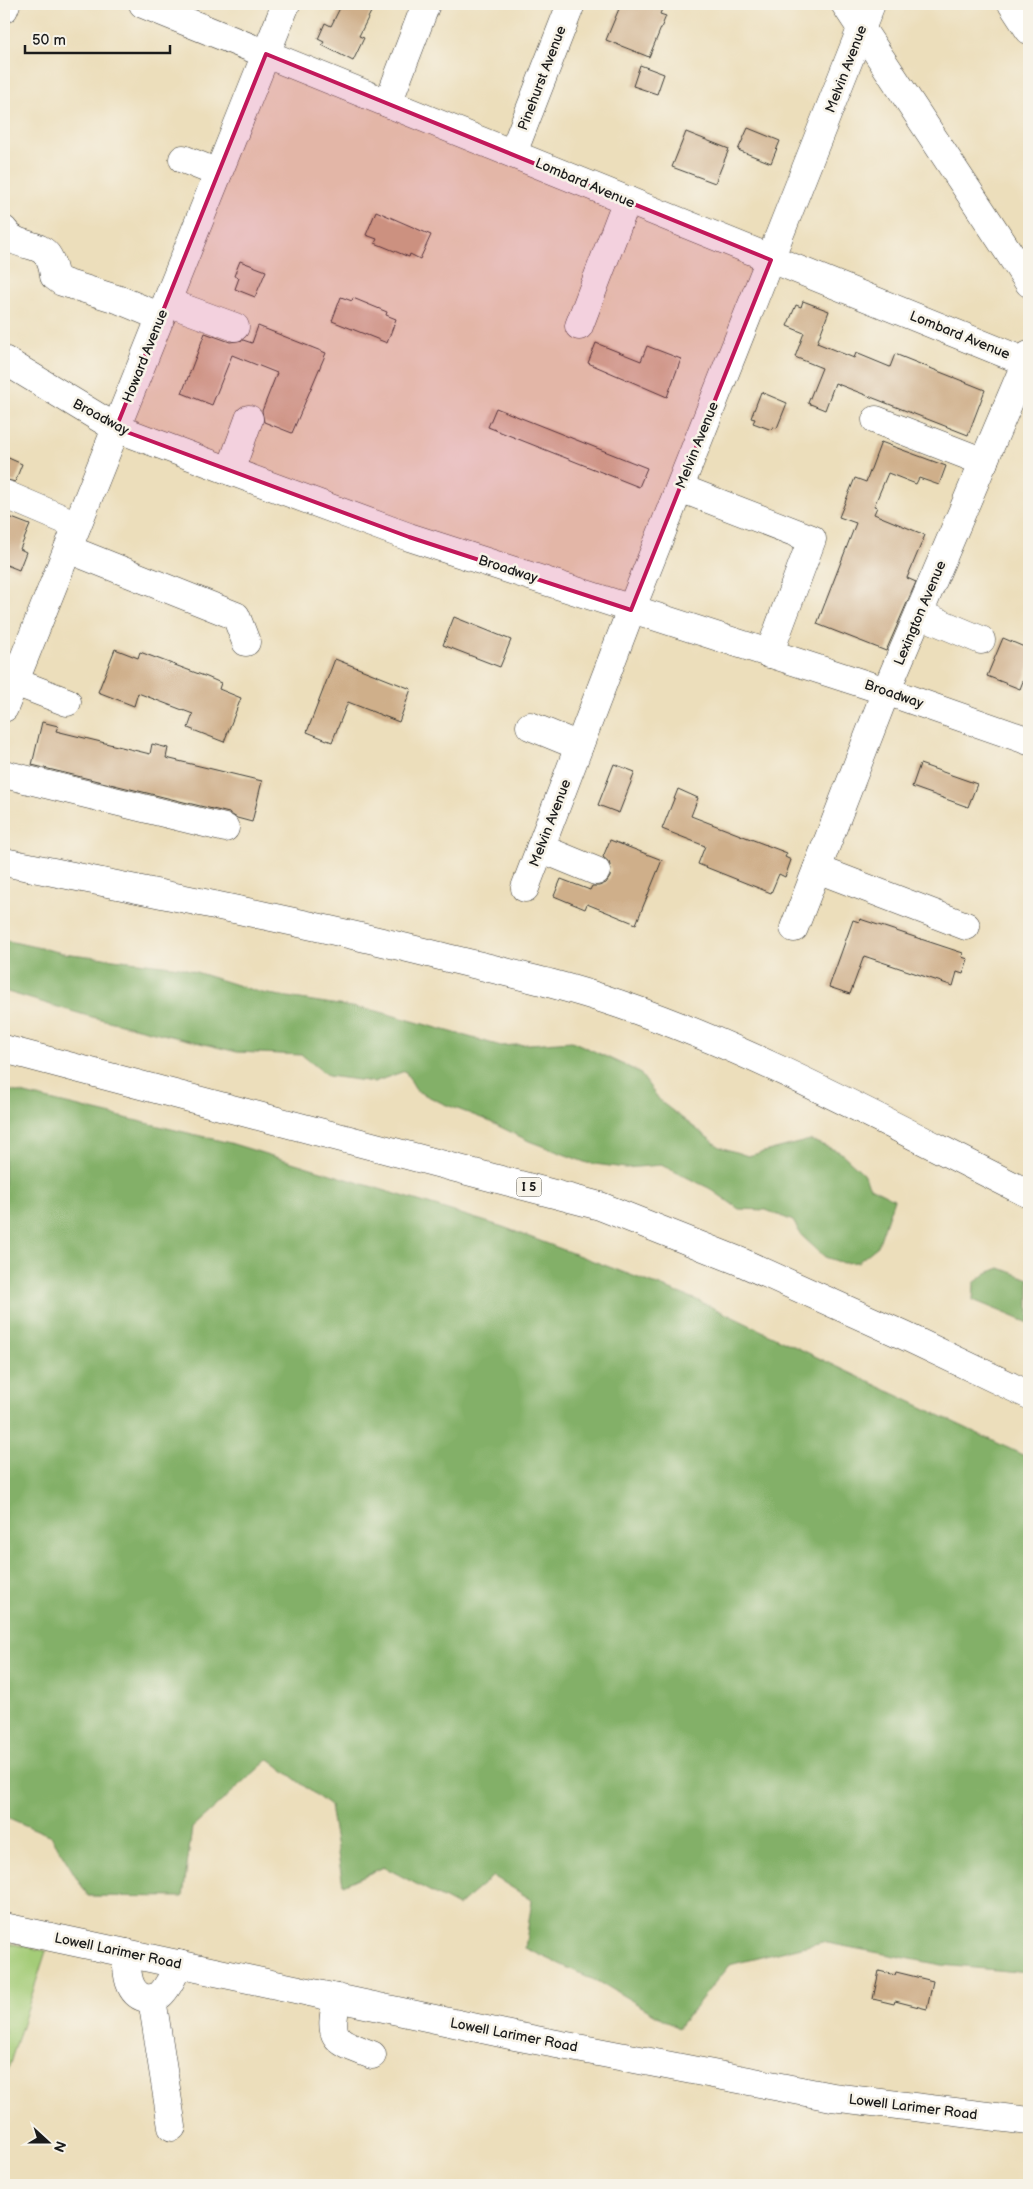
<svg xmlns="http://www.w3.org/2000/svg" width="1033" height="2189" viewBox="0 0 1033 2189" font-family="'Balsamiq Sans',sans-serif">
  <rect width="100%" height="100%" fill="#f7f3e8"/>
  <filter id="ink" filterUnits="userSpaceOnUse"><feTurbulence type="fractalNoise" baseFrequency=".02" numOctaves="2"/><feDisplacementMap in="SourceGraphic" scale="10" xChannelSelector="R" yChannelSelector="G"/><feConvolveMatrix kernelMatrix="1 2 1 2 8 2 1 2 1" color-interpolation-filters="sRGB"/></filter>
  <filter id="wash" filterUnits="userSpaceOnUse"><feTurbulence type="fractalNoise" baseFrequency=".0096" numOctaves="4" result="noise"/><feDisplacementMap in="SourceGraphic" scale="20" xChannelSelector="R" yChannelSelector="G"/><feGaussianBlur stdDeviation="1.12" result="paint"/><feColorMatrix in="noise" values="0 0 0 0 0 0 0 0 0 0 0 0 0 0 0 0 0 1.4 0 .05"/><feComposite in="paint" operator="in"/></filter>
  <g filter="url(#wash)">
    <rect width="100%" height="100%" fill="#ecdebb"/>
    <path fill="#a4cc78" stroke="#60744a" d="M4,1942L46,1951L4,2082Z"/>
    <g fill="#83b068" stroke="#506642">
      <path d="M4,940L63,953L180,967L262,993L377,1011L501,1046L572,1041L639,1072L661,1102L720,1147L748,1156L810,1140L840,1152L863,1173L870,1187L894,1199L878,1246L858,1262L843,1263L825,1257L802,1236L793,1221L766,1210L739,1209L709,1188L661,1165L625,1168L587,1163L529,1141L484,1119L444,1104L417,1091L405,1071L374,1082L328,1076L302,1055L237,1052L88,1016L4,991Z"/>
      <path d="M4,1089L230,1143L503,1227L697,1300L1029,1458V1973L942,1965L822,1942L729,1965L678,2028L605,1985L525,1948L532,1900L493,1876L458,1906L384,1867L343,1885L330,1806L269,1759L192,1828L183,1897L88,1896L51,1836L4,1816Z"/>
      <path d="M1000,1268L1029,1279V1323L973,1300L974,1283L987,1273Z"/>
    </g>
    <g id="blocks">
      <g fill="#cfaf8a">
        <path d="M342,4H375L359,36L364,38L353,61L322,45L324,42L318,39L325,23L331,26Z"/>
        <path d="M621,4H664L660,14L666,16L649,57L606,40Z"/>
        <path d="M640,65L664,74L657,94L633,86Z"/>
        <path d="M748,128L780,141L771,163L738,150Z"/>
        <path d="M686,132L729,149L715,183L672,167Z"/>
        <path d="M376,211L431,235L420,259L410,254L409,257L375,243L377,239L366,235Z"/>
        <path d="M240,261L266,271L255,297L235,289L239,278L234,276Z"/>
        <path d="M341,297L352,301L353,298L387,312L386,315L396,319L387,343L332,321Z"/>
        <path d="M803,301L829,311L817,343L854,358L856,353L890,367L895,354L985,390L968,435L835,383L825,410L808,403L822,368L795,357L804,333L787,326L796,305L801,307Z"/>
        <path d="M258,326L326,353L292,433L264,422L262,411L277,373L232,355L212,405L182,393L205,333L230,342L243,340L252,343Z"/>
        <path d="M596,343L641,361L647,346L681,359L667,397L588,363Z"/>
        <path d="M761,392L787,403L777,428L773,427L772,430L753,423L755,419L751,418Z"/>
        <path d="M496,408L647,468L639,487L488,427Z"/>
        <path d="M881,442L946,466L939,485L919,478L916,484L888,473L874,506L877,507L874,514L925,535L907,578L916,582L886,651L817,624L856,523L839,517L855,478L866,482Z"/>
        <path d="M4,456L22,464L15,482L4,479Z"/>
        <path d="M4,515L30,525L20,549L26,552L19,570L4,564Z"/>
        <path d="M454,617L511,640L500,667L443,645Z"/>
        <path d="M1003,638L1029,649V666L1020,689L987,676Z"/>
        <path d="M115,649L138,658L140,652L207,677L221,683L219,689L241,698L224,742L188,728L193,714L138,693L134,706L98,692Z"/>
        <path d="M335,659L411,689L399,722L348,702L332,742L307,732Z"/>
        <path d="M42,722L58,726L56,731L150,754L152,744L168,748L166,758L262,781L252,822L237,818L229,813L32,765Z"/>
        <path d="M614,764L635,772L619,813L598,805Z"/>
        <path d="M920,764L977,784L968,807L912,787Z"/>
        <path d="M678,789L698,798L691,816L787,853L785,857L791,860L785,877L779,874L771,893L698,864L705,846L662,829Z"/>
        <path d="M610,840L662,860L636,924L587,904L585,909L554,896L561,879L590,890L592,886H599L606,883L610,877L611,869L609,862L603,857Z"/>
        <path d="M860,919L963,953L962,957L968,959L963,974L957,972L953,986L864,956L850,994L829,987L853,920L859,922Z"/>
        <path d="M879,1971L895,1975L896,1972L933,1981L927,2009L895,2001L894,2004L873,1999Z"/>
      </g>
    </g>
  </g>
  <g filter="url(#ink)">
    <use href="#blocks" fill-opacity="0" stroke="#3b3934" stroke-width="1"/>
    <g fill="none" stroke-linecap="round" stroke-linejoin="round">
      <g stroke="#3b3934" stroke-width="29">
        <g id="minor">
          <path d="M143,4L1026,362"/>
          <path d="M845,4L1029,283"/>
          <path d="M1012,4L1029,30"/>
          <path d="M4,9L6,4"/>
          <path d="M388,103L426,4"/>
          <path d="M513,153L571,4"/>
          <path d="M183,159L218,173"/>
          <path d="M4,230C21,255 49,233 54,276L62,282L120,300L161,317"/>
          <path d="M167,302L235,327"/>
          <path d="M579,326L627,200"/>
          <path d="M4,360L116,428L230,471L409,537L886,691L1029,741"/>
          <path d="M876,420L984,462"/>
          <path d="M230,471L249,419"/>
          <path d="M680,488L812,539L769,654"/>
          <path d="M4,494L77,525"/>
          <path d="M68,549L236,616L246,642"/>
          <path d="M919,614L981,640"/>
          <path d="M15,682L67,702"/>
          <path d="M4,708L286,4"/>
          <path d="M530,726L579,746"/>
          <path d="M4,774L225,828"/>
          <path d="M540,848L596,871"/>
          <path d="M817,869L966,926"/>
          <path d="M525,888L631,610L871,4"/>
          <path d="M794,928L886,691L1029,355"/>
          <path d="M126,1953C127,1968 126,1993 145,1998C150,1999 155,1998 160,1995C168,1988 174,1974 179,1964"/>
          <path d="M337,1998C328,2041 334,2040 372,2055"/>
          <path d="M152,1999L172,2127"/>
        </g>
      </g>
      <g stroke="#3b3934" stroke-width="29">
        <path id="major" d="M4,1927L515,2036L832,2097L1029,2121"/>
      </g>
      <g stroke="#3b3934" stroke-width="29">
        <g id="highway">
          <path d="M4,862C150,892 296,920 440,956C500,971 561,984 619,1004C762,1053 894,1127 1029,1194"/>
          <path d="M4,1049L600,1206L739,1261L905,1336L1029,1395"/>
        </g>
      </g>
      <use href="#minor" stroke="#fff" stroke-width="28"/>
      <use href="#major" stroke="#fff" stroke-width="28"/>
      <use href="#highway" stroke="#fff" stroke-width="28"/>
    </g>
  </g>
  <path fill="#c2185b" fill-opacity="0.2" stroke="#c2185b" stroke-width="4" stroke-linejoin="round" d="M266,54L771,260L631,610L409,537L116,428Z"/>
  <g text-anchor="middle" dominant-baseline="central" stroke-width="5" stroke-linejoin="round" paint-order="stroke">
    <rect fill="#f7f3e8" stroke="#5e5c59" stroke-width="1" x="516.5" y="1177.5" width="25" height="19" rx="4"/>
    <g font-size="12" font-weight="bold" fill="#1c1c1c">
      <text x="529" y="1187">I 5</text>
    </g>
    <g font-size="14" fill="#1c1c1c" stroke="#f7f3e8">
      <text transform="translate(846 69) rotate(-69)">Melvin Avenue</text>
      <text transform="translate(542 78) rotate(-69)">Pinehurst Avenue</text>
      <text transform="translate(585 183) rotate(23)">Lombard Avenue</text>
      <text transform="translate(960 335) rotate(22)">Lombard Avenue</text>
      <text transform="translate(145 356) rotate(-68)">Howard Avenue</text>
      <text transform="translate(101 417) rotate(28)">Broadway</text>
      <text transform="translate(697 445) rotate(-68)">Melvin Avenue</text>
      <text transform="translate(508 569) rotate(18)">Broadway</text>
      <text transform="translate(920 613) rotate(-67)">Lexington Avenue</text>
      <text transform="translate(894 694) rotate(19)">Broadway</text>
      <text transform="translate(550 823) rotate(-69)">Melvin Avenue</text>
      <text transform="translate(118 1951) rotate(12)">Lowell Larimer Road</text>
      <text transform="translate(514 2035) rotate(11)">Lowell Larimer Road</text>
      <text transform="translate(913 2107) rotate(7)">Lowell Larimer Road</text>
    </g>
  </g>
  <rect width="1033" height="2189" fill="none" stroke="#f7f3e8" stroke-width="20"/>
  <g transform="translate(48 2142) rotate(111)" stroke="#f7f3e8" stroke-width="4" paint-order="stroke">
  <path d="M0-4L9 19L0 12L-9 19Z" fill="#1c1c1c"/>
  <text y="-8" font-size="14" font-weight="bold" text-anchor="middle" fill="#1c1c1c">N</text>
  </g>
  <path d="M25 45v8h145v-8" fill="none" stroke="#1c1c1c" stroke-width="2.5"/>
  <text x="32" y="45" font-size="15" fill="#1c1c1c" stroke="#f7f3e8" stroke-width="4" paint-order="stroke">50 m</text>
</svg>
